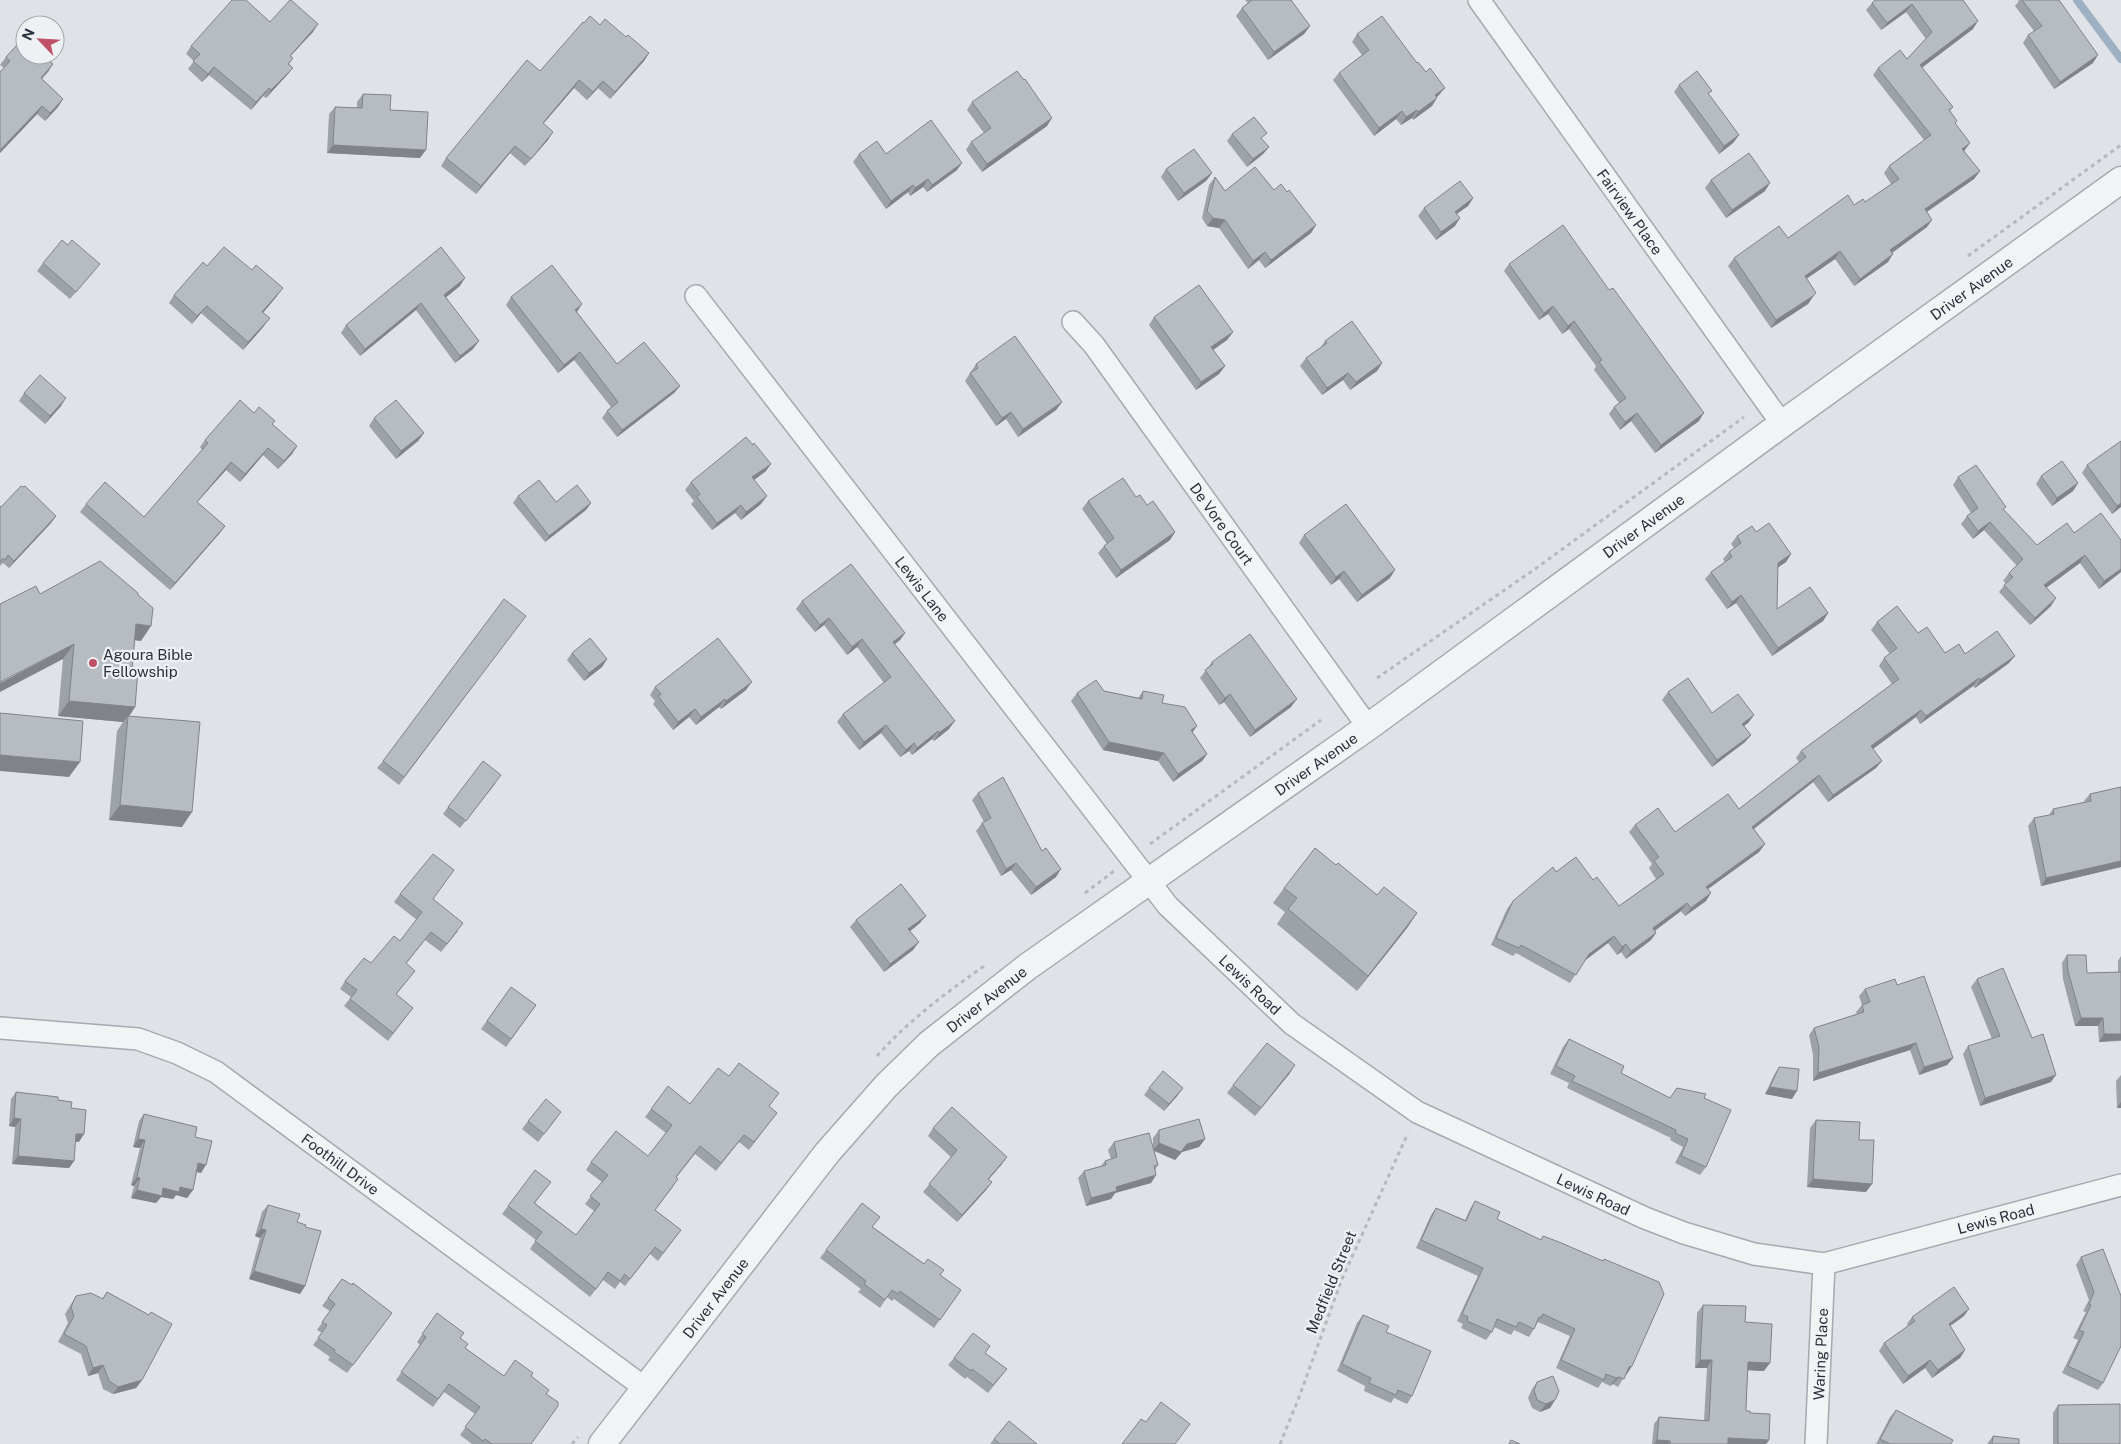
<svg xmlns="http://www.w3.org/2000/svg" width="2121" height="1444" viewBox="0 0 2121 1444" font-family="'Public Sans',sans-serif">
  <rect width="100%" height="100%" fill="#dfe2e6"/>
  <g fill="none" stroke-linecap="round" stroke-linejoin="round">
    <path stroke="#9eb1c3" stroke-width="8" d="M2077,0L2121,59"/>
    <g stroke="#a5a9b0" stroke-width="24">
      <g id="minor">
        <path id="s1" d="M1479,0L1782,424"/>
        <path id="s2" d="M696,296L1168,906L1292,1024L1417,1112L1645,1218L1684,1233L1754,1254L1824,1264L2121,1185"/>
        <path id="s3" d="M1073,322L1094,345L1368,727"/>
        <path id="s4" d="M0,1028L138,1039L177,1053L216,1072L645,1388"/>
        <path id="s5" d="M1816,1444L1824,1264"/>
      </g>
    </g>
    <g stroke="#a5a9b0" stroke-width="29">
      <g id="tertiary">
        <path id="s6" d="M602,1444L827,1153L886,1086L929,1044L1027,967L1368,727L1782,424L2121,180"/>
      </g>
    </g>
    <g stroke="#b5b9be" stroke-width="3" stroke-dasharray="4 4" stroke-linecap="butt">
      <path d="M1968,256L2121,145"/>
      <path d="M1377,678L1535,569L1744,417"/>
      <path d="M1150,844L1321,720"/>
      <path d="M1085,893L1114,871"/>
      <path d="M877,1056C909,1020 947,992 987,964"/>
      <path d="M572,1444L578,1437"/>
      <path d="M1280,1444L1298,1400L1342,1279L1408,1133"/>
    </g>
    <use href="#minor" stroke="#f1f3f5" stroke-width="21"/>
    <use href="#tertiary" stroke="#f1f3f5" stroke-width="26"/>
  </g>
  <g fill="#9da2a8">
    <path d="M1245,0H1291L1310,26L1304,34L1268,60L1236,16L1242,8L1248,3Z"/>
    <path d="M1963,0L1973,29L1922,67L1953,107L1950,111L1957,121L1955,124L1965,150L1964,151L1980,171L1974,179L1927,212V227L1892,253L1888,262L1854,286L1835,259L1806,279L1816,293L1808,304L1771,328L1728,266L1734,258L1788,238L1854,205L1865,202L1891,184L1884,173L1889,166L1924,140L1873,75L1878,68L1907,59L1926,39L1906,12L1881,30L1866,10L1872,3Z"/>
    <path d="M2018,0H2059L2093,63L2054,89L2023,43L2028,35L2034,31L2015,6L2019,1Z"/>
    <path d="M270,22L313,32L290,56L293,58L289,64L293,68L287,75L266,98L263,96L251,110L209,75L202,82L188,69L194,61L186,54L191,46Z"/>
    <path d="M584,23L600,25L626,37L649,53L644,61L610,99L598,88L587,100L574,88L543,124L548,140L525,166L510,153L476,194L441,166L446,158L540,71Z"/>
    <path d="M1357,34L1439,95L1437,97L1432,106L1413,120L1412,118L1401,125L1396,119L1374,136L1333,80L1339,73L1362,55L1352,42Z"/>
    <path d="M6,57L50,61L53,64L42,79L63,99L58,107L45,121L37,114L0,153V72L4,68L0,65Z"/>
    <path d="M1679,85L1709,95L1739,135L1733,143L1719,154L1674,92Z"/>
    <path d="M363,94L390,110L420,158L327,153L329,114L335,107L357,108V102Z"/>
    <path d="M972,102L1047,126L982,172L966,150L971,142L984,133L967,110Z"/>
    <path d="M1232,134L1262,139L1269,147L1263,154L1247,167L1227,141Z"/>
    <path d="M859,154H886L957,170L927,192L923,187L910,196L908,192L886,209L853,162Z"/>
    <path d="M1166,169L1212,173L1206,181L1178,201L1161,177Z"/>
    <path d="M1215,177L1225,191L1274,190L1287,192L1316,225L1311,233L1265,268L1259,260L1248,269L1219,228L1207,226L1202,218L1209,185Z"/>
    <path d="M1711,180L1765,191L1726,218L1705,188Z"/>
    <path d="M1473,198L1468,206L1457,214L1455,226L1436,240L1418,216L1424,208Z"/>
    <path d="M68,245L94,271L70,299L37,271L43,263Z"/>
    <path d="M1509,264L1699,421L1655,453L1631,421L1620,430L1609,414L1614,407L1619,403L1594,370L1596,366L1569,329L1562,334L1548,314L1539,320L1504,271Z"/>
    <path d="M207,266L277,296L263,313L264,326L243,350L201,313L192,324L169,303L174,295Z"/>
    <path d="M460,286L446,297L473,349L455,363L416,310L360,356L341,333L346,325Z"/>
    <path d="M511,297L577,312L617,364L680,386L674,393L617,437L602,418L607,411L611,407L574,360L558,373L506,305Z"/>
    <path d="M1154,317L1233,332L1227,340L1213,350L1225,366L1219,374L1196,390L1149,325Z"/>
    <path d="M1325,341L1382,363L1377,371L1350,390L1343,380L1322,395L1300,366L1306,358L1321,347Z"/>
    <path d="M976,364L1062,402L1056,410L1018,437L1006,419L996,426L965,381Z"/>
    <path d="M24,393L61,406L45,424L19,401Z"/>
    <path d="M254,413L272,424L297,446L292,454L278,469L263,455L240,482L226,470L197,502L225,526L219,534L170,590L80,512L86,504L144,517L202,450L200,447L205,440Z"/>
    <path d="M374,418L424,433L418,441L396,459L369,426Z"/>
    <path d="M2121,441V507L2112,514L2082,473L2087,465Z"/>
    <path d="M766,471L754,480L761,504L741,520L735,513L712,530L691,504L694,501L685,490L691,482Z"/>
    <path d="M2041,476L2078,483L2073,491L2052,506L2036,484Z"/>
    <path d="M1958,477L2004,510L2037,545L2074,533L2121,572L2099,589L2080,563L2046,588L2051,606L2030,625L1999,592L2006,583L2003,581L2009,573L2017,566L1984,530L1973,539L1961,524L1967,516L1971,513L1953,485Z"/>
    <path d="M518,496L556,502L591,503L586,510L545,542L513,503Z"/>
    <path d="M1136,497L1147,505L1175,532L1170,540L1116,578L1098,553L1104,546L1107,544L1082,509L1088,501Z"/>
    <path d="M0,506L56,516L51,523L9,568L3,563L0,566Z"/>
    <path d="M1756,532L1791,554L1786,562L1778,567L1777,609L1828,613L1823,621L1772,656L1736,603L1727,609L1705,579L1711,572L1725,562L1723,559L1729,552L1734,548L1731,544L1737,536Z"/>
    <path d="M1304,535L1390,578L1357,602L1339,579L1331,585L1299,543Z"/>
    <path d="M40,594L141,641L135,640L132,670L135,707L129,716L182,827L109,820L117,731L123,722L58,716L63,659Z"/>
    <path d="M802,601L905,633L900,640L894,645L949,729L934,741L932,739L912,755L909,751L900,757L881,733L859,750L837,722L843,714L884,683L857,647L847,655L824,625L815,632L796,609Z"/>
    <path d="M1877,622L1918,633L1945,653L1965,654L2009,663L1975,688L1973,686L1920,724L1916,717L1873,749L1876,768L1828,802L1813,782L1754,829L1765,844L1759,852L1708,889L1706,901L1685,916L1681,911L1655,930L1656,933L1651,940L1626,959L1621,952L1617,955L1608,943L1584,961L1570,983L1516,953L1513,956L1491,945L1507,909L1513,901L1556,872L1593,880L1619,906L1656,879L1649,868L1652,864L1629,832L1635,825L1675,832L1739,809L1799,762L1796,758L1801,751L1892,684L1879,666L1884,658L1890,654L1871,630Z"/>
    <path d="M520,623L399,785L377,768L383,761Z"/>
    <path d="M572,653L607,659L602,667L584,681L567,660Z"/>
    <path d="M1212,662L1291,707L1250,737L1224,702L1219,705L1200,678Z"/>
    <path d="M655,687L746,690L721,709L719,707L696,725L689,717L673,730L653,704L655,701L650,695Z"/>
    <path d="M1104,691L1138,698L1143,691L1162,703L1192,732L1207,754L1202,761L1173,782L1158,761L1103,750L1071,701L1077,693Z"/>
    <path d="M1668,692L1712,713L1754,715L1748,723L1744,726L1751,735L1745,742L1712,767L1662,700Z"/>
    <path d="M496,783L460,828L443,814L448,807Z"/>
    <path d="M2121,787V867L2041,886L2028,826L2034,818L2049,815L2053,809L2085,802L2084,801L2090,794Z"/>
    <path d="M978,793L1056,877L1031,895L1011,870L1001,876L976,831L982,823L984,822L972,800Z"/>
    <path d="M1336,865L1377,895L1417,913L1407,928L1357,991L1277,924L1285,912L1273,903L1284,888Z"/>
    <path d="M400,894L433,900L458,931L441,952L425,940L406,964L409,978L396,995L413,1008L388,1041L344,1006L351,997L340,989L345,981L371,963L400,941L417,920L394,902Z"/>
    <path d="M856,920L920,923L910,931L913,950L884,972L850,927Z"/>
    <path d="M2067,955L2087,973L2118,972V961L2121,956V1051V1041L2099,1042L2098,1026H2075L2063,979L2062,963Z"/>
    <path d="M1977,979L2032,1038L2051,1082L1980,1106L1963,1054L1968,1046L1992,1039L1971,987Z"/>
    <path d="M1897,985L1953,1058L1947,1065L1919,1075L1910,1050L1813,1081V1055L1809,1035L1814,1028L1857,1014L1856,1012L1862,1005L1859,996L1865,989Z"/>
    <path d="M511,987L536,1005L506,1047L481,1029Z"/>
    <path d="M1569,1039L1621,1073L1670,1098L1677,1088L1704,1098L1706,1167L1700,1175L1675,1163L1683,1147L1670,1140L1671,1138L1567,1088L1569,1083L1550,1074L1563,1047Z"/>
    <path d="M1779,1067L1792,1099L1765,1094L1774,1075Z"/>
    <path d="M1290,1073L1255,1116L1227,1093L1233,1085Z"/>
    <path d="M2121,1075V1108H2117L2116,1081Z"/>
    <path d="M729,1076L777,1113L749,1150L739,1142L716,1171L695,1154L676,1178L673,1187L655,1210L681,1230L658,1261L650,1254L625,1286L620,1282L615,1289L603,1280L590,1297L530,1249L536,1240L502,1214L508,1206L551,1182L535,1203L576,1235L594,1211L585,1204L602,1182L586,1170L591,1162L648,1156L666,1133L645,1117L651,1109L690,1104Z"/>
    <path d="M1149,1088L1178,1095L1164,1111L1144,1095Z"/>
    <path d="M16,1092L58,1100L71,1108L79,1142H75L74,1161L69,1168L12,1164L15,1127L9,1126L11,1099Z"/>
    <path d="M144,1114L195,1137L201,1173L197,1172L193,1190L187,1198L176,1195L173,1199L161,1197L156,1203L131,1198L134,1186L131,1185L140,1148L133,1147L139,1121Z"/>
    <path d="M556,1119L538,1142L522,1129L528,1121Z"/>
    <path d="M1816,1120L1859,1140L1866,1192L1807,1187L1810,1128Z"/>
    <path d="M933,1128L1002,1164L988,1180L992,1182L986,1190L957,1222L923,1192L951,1157L928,1136Z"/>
    <path d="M1159,1130L1205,1139L1199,1147L1182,1152L1175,1160L1154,1151L1158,1165L1155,1170L1156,1175L1151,1183L1115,1193L1111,1199L1086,1206L1078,1178L1084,1171L1101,1166L1105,1161L1111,1159L1108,1150L1114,1142L1153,1149V1138Z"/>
    <path d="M1475,1201L1497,1219L1541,1240L1543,1236L1627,1374H1626L1618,1387L1613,1384L1610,1386L1602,1382L1598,1388L1556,1368L1570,1336L1538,1322L1529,1337L1514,1330L1511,1335L1494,1327L1492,1332L1486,1340L1461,1328L1463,1324L1457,1321L1478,1276L1416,1248L1431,1215L1436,1208L1465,1220L1470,1209Z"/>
    <path d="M268,1205L305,1227V1286L300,1294L249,1279L260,1238L255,1236L262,1212Z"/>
    <path d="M873,1227L961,1290L934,1328L894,1299L892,1301L887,1297L880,1308L858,1292L861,1289L820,1258L826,1250Z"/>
    <path d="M2103,1249V1383L2098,1390L2062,1373L2078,1340L2073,1338L2086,1312L2083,1311L2089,1300L2076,1265L2081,1257Z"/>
    <path d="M342,1279L392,1313L347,1373L328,1360L330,1357L313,1345L322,1333L317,1330L330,1311L322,1306Z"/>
    <path d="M107,1292L149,1315L151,1312L142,1380L136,1388L113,1394L103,1389L98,1373L88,1376L81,1354L58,1342L68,1323L65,1314L76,1296L102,1299Z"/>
    <path d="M1703,1305L1745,1322L1764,1371L1748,1370L1746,1411L1750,1413L1769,1440L1766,1444H1652L1654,1424L1659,1417L1704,1421L1707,1368H1695L1697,1313Z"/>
    <path d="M437,1313L460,1338L465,1348L504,1376H531L546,1394L531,1444H472L460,1435L475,1414L444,1392L433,1407L396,1380L420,1345L417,1342Z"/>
    <path d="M1363,1315L1412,1396L1407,1404L1394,1398L1391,1403L1364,1391L1365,1386L1337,1371L1357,1323Z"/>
    <path d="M1964,1316L1950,1326L1965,1350L1960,1358L1932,1378L1925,1368L1903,1384L1879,1351L1884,1343L1908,1326L1907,1324L1912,1317Z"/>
    <path d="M985,1353L1007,1369L988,1393L967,1377L965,1379L948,1365L954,1358Z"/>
    <path d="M1537,1382L1555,1400L1550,1408L1540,1412L1532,1408L1528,1398L1532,1389Z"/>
    <path d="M2058,1405L2120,1444H2053V1413Z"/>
    <path d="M1896,1410L1951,1444H1876L1890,1417Z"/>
    <path d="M1993,1436L2019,1444H1987Z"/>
    <path d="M994,1439L1037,1444H990Z"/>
  </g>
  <g fill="#808488">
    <path d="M1912,4L1906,12L1881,30L1887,23Z"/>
    <path d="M1978,21L1973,29L1915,73L1920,65Z"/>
    <path d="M318,24L313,32L284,63L290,56Z"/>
    <path d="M1310,26L1304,34L1268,60L1274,52Z"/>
    <path d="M649,53L644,61L610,99L615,92Z"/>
    <path d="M2098,55L2093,63L2054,89L2060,82Z"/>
    <path d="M53,64L48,72L35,86L41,78Z"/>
    <path d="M214,67L209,75L202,82L208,74Z"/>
    <path d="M293,68L287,75L266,98L271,90Z"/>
    <path d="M579,80L574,88L537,131L543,123Z"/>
    <path d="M603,81L598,88L587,100L593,92Z"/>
    <path d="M269,88L263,96L251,110L256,102Z"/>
    <path d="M1445,88L1439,95L1429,102L1435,95Z"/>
    <path d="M1437,98L1432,106L1413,120L1418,112Z"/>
    <path d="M63,99L58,107L45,121L50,113Z"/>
    <path d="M42,106L37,114L0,153V151Z"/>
    <path d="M1417,110L1412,118L1401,125L1406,117Z"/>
    <path d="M1402,111L1396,119L1374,136L1379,128Z"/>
    <path d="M1052,118L1047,126L982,172L987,164Z"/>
    <path d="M553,132L548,140L525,166L531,159Z"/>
    <path d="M1739,135L1733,143L1719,154L1724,146Z"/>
    <path d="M1970,143L1965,150L1957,157L1962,149Z"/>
    <path d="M333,145L426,150L420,158L327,153Z"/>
    <path d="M515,146L510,153L476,194L481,186Z"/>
    <path d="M1269,147L1263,154L1247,167L1253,159Z"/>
    <path d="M962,163L957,170L927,192L932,185Z"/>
    <path d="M1980,171L1974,179L1919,217L1925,209Z"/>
    <path d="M1212,173L1206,181L1178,201L1184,193Z"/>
    <path d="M928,179L923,187L910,196L915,188Z"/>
    <path d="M1770,183L1765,191L1726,218L1732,210Z"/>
    <path d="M913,185L908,192L886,209L891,201Z"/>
    <path d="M1473,198L1468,206L1449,219L1455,212Z"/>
    <path d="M1213,218L1225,220L1219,228L1207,226Z"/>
    <path d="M1460,218L1455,226L1436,240L1441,232Z"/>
    <path d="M1932,220L1927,227L1885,258L1890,250Z"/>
    <path d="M1316,225L1311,233L1265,268L1271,260Z"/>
    <path d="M1840,251L1835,259L1799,284L1805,276Z"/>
    <path d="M1265,252L1259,260L1248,269L1253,261Z"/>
    <path d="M1893,254L1888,262L1854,286L1860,279Z"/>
    <path d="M465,278L460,286L439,303L444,295Z"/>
    <path d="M283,288L277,296L257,320L262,312Z"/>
    <path d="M1813,296L1808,304L1771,328L1776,320Z"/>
    <path d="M421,303L416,310L360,356L365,349Z"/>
    <path d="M582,304L577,312L569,318L575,310Z"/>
    <path d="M207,306L201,313L192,324L197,316Z"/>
    <path d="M1553,306L1548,314L1539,320L1544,313Z"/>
    <path d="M270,318L264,326L243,350L248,342Z"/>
    <path d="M1574,321L1569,329L1562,334L1568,326Z"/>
    <path d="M1233,332L1227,340L1206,355L1211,347Z"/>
    <path d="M479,341L473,349L455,363L460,356Z"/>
    <path d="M580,352L574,360L558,373L564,365Z"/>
    <path d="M1382,363L1377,371L1350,390L1356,382Z"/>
    <path d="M1225,366L1219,374L1196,390L1201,382Z"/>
    <path d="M1348,373L1343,380L1322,395L1327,388Z"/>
    <path d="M680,386L674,393L617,437L622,430Z"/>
    <path d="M66,398L61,406L45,424L50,416Z"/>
    <path d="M1062,402L1056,410L1018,437L1023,429Z"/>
    <path d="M1011,412L1006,419L996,426L1002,418Z"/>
    <path d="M1637,413L1631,421L1620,430L1625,422Z"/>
    <path d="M1704,413L1699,421L1655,453L1661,445Z"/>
    <path d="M424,433L418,441L396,459L401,451Z"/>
    <path d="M297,446L292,454L278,469L284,461Z"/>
    <path d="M268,448L263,455L240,482L245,474Z"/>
    <path d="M231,462L226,470L191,509L197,502Z"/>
    <path d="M771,464L766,471L747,485L752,477Z"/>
    <path d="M2078,483L2073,491L2052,506L2057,498Z"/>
    <path d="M767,496L761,504L741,520L746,512Z"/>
    <path d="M591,503L586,510L545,542L549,536Z"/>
    <path d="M2121,503V507L2112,514L2117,506Z"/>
    <path d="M741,505L735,513L712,530L717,523Z"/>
    <path d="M56,516L51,523L9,568L14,561Z"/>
    <path d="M1990,522L1984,530L1973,539L1978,531Z"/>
    <path d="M225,526L219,534L170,590L175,583Z"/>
    <path d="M1175,532L1170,540L1116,578L1121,570Z"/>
    <path d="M1791,554L1786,562L1773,571L1778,563Z"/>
    <path d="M2085,555L2080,563L2039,593L2044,585Z"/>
    <path d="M2121,569V572L2099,589L2104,581Z"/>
    <path d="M1395,570L1390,578L1357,602L1362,595Z"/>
    <path d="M1344,571L1339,579L1331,585L1336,577Z"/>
    <path d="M1741,595L1736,603L1727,609L1732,602Z"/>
    <path d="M2056,598L2051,606L2030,625L2035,618Z"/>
    <path d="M1828,613L1823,621L1772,656L1778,648Z"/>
    <path d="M829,618L824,625L815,632L820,625Z"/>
    <path d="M136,624L151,626L141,641L126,639Z"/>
    <path d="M905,633L900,640L887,650L893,642Z"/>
    <path d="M862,639L857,647L847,655L852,647Z"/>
    <path d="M74,644L63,659L0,692V683Z"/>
    <path d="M2015,656L2009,663L1975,688L1980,680Z"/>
    <path d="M607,659L602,667L584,681L589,673Z"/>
    <path d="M1979,678L1973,686L1920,724L1926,716Z"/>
    <path d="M752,682L746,690L721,709L726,701Z"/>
    <path d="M1230,694L1224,702L1219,705L1225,698Z"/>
    <path d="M725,699L719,707L696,725L701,717Z"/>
    <path d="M1297,699L1291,707L1250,737L1255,730Z"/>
    <path d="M69,701L135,707L128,718V716L123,722L58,716Z"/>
    <path d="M695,709L689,717L673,730L678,722Z"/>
    <path d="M1921,710L1916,717L1866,754L1871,746Z"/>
    <path d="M1754,715L1748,723L1737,731L1742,724Z"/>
    <path d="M955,721L949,729L934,741L939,733Z"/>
    <path d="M886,725L881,733L859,750L864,742Z"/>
    <path d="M1197,726L1192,733L1191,730Z"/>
    <path d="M938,731L932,739L912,755L917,748Z"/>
    <path d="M1751,735L1745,742L1712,767L1717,760Z"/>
    <path d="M1109,742L1164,753L1158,761L1103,750Z"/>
    <path d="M914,743L909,751L900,757L906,750Z"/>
    <path d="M1207,754L1202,761L1173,782L1178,774Z"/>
    <path d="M0,755L80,762L69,777L0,771Z"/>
    <path d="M1882,761L1876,768L1828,802L1833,795Z"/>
    <path d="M1819,775L1813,782L1747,834L1752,827Z"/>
    <path d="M120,805L192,812L182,827L109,820Z"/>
    <path d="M1765,844L1759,852L1701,894L1706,887Z"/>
    <path d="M2121,861V867L2041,886L2046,878Z"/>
    <path d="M1016,863L1011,870L1001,876L1006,869Z"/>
    <path d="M1061,869L1056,877L1031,895L1036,887Z"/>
    <path d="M1711,893L1706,901L1685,916L1691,908Z"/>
    <path d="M1687,903L1681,911L1648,936L1653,928Z"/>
    <path d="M1417,913L1407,928L1357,991L1368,976Z"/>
    <path d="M926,916L920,923L903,937L908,929Z"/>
    <path d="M1656,933L1651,940L1626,959L1631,951Z"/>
    <path d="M1614,936L1608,943L1583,962L1589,954Z"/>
    <path d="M919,942L913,950L884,972L890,964Z"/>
    <path d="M1626,944L1621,952L1617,955L1622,947Z"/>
    <path d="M2081,1018H2103L2098,1026H2075Z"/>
    <path d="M2104,1034H2121V1040L2099,1042Z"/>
    <path d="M1916,1043L1910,1050L1813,1081L1818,1073Z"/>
    <path d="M1953,1058L1947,1065L1919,1075L1924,1067Z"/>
    <path d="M1295,1065L1290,1073L1255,1116L1261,1108Z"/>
    <path d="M2056,1075L2051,1082L1980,1106L1985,1098Z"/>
    <path d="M1770,1087L1797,1091L1792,1099L1765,1094Z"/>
    <path d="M1183,1088L1178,1095L1164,1111L1169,1104Z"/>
    <path d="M2121,1102V1108H2117Z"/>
    <path d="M14,1118L21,1119L15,1127L9,1126Z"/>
    <path d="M76,1134H84L79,1142L71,1141Z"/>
    <path d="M138,1139L145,1140L140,1148L133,1147Z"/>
    <path d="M1205,1139L1199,1147L1182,1152L1175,1160L1153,1150L1159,1143L1187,1144Z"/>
    <path d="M18,1156L74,1161L69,1168L12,1164Z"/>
    <path d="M1007,1157L1002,1164L982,1187L988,1179Z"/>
    <path d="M198,1163L206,1165L201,1173L193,1171Z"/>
    <path d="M1156,1175L1151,1183L1115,1193L1111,1199L1086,1206L1091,1198L1116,1187Z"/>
    <path d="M137,1177L140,1178L134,1186L131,1185Z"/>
    <path d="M1813,1179L1872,1184L1866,1192L1807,1187Z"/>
    <path d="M992,1182L986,1190L957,1222L962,1215Z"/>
    <path d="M180,1187L193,1190L187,1198L176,1195L173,1199L161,1197L156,1203L131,1198L137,1190Z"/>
    <path d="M261,1229L266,1230L260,1238L255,1236Z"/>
    <path d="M254,1271L305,1286L300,1294L249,1279Z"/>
    <path d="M1969,1309L1964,1316L1943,1331L1949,1324Z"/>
    <path d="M1965,1350L1960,1358L1932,1378L1938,1370Z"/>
    <path d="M1700,1360H1712L1707,1368H1695Z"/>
    <path d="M1930,1360L1925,1368L1903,1384L1908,1376Z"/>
    <path d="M1748,1362L1770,1363L1764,1371L1743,1370Z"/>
    <path d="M103,1365L98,1373L88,1376L93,1368Z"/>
    <path d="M1632,1366L1627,1374L1624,1375L1629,1367Z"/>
    <path d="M1619,1377L1613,1384L1610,1386L1616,1378Z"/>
    <path d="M142,1380L136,1388L113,1394L118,1387Z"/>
    <path d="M1555,1400L1550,1408L1540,1412L1546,1404Z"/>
    <path d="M1728,1438L1769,1440L1766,1444H1723Z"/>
    <path d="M1657,1440L1670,1441L1668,1444H1654Z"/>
  </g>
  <g fill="#b7bcc3" stroke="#808488">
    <path d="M232,0H246L270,22L290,0H291L318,24L290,56L293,58L288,64L293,68L271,90L269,88L256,102L214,67L208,74L193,61L200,54L191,46Z"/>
    <path d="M1252,0H1291L1310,26L1274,52L1242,8Z"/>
    <path d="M1875,0H1963L1978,21L1920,65L1953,107L1949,110L1957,121L1955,123L1970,143L1962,149L1980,171L1925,209L1932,220L1890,250L1893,254L1860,279L1840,251L1805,276L1816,293L1813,296L1776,320L1734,258L1779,226L1788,238L1848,195L1854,205L1863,199L1865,202L1899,179L1889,166L1931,135L1878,68L1900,50L1907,59L1932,32L1912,4L1887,23L1872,3Z"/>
    <path d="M2022,0H2059L2098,55L2060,82L2028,35L2042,26Z"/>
    <path d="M590,16L600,25L605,19L626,37L628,35L649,53L615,92L603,81L593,92L579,80L543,123L553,132L531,159L515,146L481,186L446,158L527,60L540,71L583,22L584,23Z"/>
    <path d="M1382,16L1417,63L1418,62L1426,72L1430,68L1445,88L1435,95L1437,98L1418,112L1417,110L1406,117L1402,111L1379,128L1339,73L1369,50L1357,34Z"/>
    <path d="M24,37L25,38V55H54L49,61L53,64L41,78L63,99L50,113L42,106L0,150V72L10,61L6,57Z"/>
    <path d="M1017,71L1024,80L1025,79L1052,118L987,164L971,142L991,128L972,102Z"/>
    <path d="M1697,71L1712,91L1708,93L1739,135L1724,146L1679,85Z"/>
    <path d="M363,94L391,95L390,110L428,112L426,150L333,145L335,107L362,108Z"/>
    <path d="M1254,117L1267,133L1261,138L1269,147L1253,159L1232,134Z"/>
    <path d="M931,120L962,163L932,185L928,179L915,188L913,185L891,201L859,154L877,141L886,154Z"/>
    <path d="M1194,149L1212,173L1184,193L1166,169Z"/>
    <path d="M1749,153L1770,183L1732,210L1711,180Z"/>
    <path d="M1255,167L1274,190L1281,184L1287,192L1289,190L1316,225L1271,260L1265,252L1253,261L1225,220L1213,218L1207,211L1215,177L1225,191Z"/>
    <path d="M1460,181L1473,198L1455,212L1460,218L1441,232L1424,208Z"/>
    <path d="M1563,225L1609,290L1613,288L1704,413L1661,445L1637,413L1625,422L1614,407L1626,398L1599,362L1602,360L1574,321L1568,326L1553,306L1544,313L1509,264Z"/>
    <path d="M62,240L68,245L72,240L100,264L76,292L43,263Z"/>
    <path d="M224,247L252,270L256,265L283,288L262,312L270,318L248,342L207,306L197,316L174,295L203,262L207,266Z"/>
    <path d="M441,247L465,278L444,295L479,341L460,356L421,303L365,349L346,325Z"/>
    <path d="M552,265L582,304L575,310L617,364L644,342L680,386L622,430L607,411L618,402L580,352L564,365L511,297Z"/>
    <path d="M1199,285L1233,332L1211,347L1225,366L1201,382L1154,317Z"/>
    <path d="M1352,321L1382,363L1356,382L1348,373L1327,388L1306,358L1327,343L1325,341Z"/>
    <path d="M1015,336L1062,402L1023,429L1011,412L1002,418L970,373L978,368L976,364Z"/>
    <path d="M40,375L66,398L50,416L24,393Z"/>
    <path d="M240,400L254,413L259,407L275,421L272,424L297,446L284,461L268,448L245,474L231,462L197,502L225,526L175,583L86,504L105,482L144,517L208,443L205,440Z"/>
    <path d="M396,400L424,433L401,451L374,418Z"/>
    <path d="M746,437L753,445L754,443L771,464L752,477L767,496L746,512L741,505L717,523L697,497L700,494L691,482Z"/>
    <path d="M2121,441V503L2117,506L2087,465Z"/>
    <path d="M2062,461L2078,483L2057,498L2041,476Z"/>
    <path d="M1976,465L2006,507L2003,509L2037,545L2067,523L2074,533L2101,513L2121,540V569L2104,581L2085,555L2044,585L2056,598L2035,618L2004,585L2013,577L2009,573L2023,559L1990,522L1978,531L1967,516L1978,508L1958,477Z"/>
    <path d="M1123,478L1136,497L1140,495L1147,505L1153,501L1175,532L1121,570L1104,546L1114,538L1088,501Z"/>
    <path d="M539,480L556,502L577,485L591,503L549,536L518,496Z"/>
    <path d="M21,486L23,487L25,486L56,516L14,561L8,555L5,560L3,558L0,562V506L1,507Z"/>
    <path d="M1346,504L1395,570L1362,595L1344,571L1336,577L1304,535Z"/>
    <path d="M1769,523L1791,554L1778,563L1777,609L1810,587L1828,613L1778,648L1741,595L1732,602L1711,572L1732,557L1729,552L1741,543L1737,536L1752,526L1756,532Z"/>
    <path d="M100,561L138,593V595L153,608L151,626L136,624L132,670H138L135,707L69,701L74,644L0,682V686V604L36,586L40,594Z"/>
    <path d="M851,564L905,633L893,642L955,721L939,733L938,731L917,748L914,743L906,750L886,725L864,742L843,714L891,677L862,639L852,647L829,618L820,625L802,601Z"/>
    <path d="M504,599L526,616L404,777L383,761Z"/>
    <path d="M1897,606L1918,633L1927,627L1945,653L1959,644L1965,654L1997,631L2015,656L1980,680L1979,678L1926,716L1921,710L1871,746L1882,761L1833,795L1819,775L1752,827L1765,844L1706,887L1711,893L1691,908L1687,903L1653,928L1656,933L1631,951L1626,944L1622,947L1614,936L1589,954L1576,975L1521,945L1519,948L1496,938L1513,901L1553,867L1556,872L1576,857L1593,880L1597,877L1619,906L1664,874L1654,861L1659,857L1635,825L1658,808L1675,832L1728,794L1739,809L1806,757L1801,751L1899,679L1884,658L1897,648L1877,622Z"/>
    <path d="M1250,634L1297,699L1255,730L1230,694L1225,698L1205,670L1213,664L1212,662Z"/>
    <path d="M590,638L607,659L589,673L572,653Z"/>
    <path d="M718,638L752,682L726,701L725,699L701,717L695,709L678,722L658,696L661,694L655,687Z"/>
    <path d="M1688,678L1712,713L1738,694L1754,715L1742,724L1751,735L1717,760L1668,692Z"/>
    <path d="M1096,680L1104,691L1142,699L1143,691L1164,695L1162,703L1185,707L1197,726L1191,730L1207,754L1178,774L1164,753L1109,742L1077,693Z"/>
    <path d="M0,713L83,721L80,762L0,755Z"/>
    <path d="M128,716L200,722L192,812L120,805Z"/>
    <path d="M483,761L501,775L466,821L448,807Z"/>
    <path d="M1003,777L1042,851L1046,848L1061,869L1036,887L1016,863L1006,869L982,823L991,818L978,793Z"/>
    <path d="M2121,787V861L2046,878L2034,818L2054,814L2053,809L2091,801L2090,794Z"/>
    <path d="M1315,848L1336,865L1338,863L1377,895L1384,887L1417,913L1368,976L1288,909L1297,898L1284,888Z"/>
    <path d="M433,854L454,870L433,899L463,923L447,944L431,932L406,963L415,971L396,994L413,1008L393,1033L350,999L357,990L345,981L364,958L371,963L394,936L400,941L422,912L400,894Z"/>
    <path d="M901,884L926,916L908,929L919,942L890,964L856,920Z"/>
    <path d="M2067,955H2086L2087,973L2121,972V1034H2104L2103,1018H2081L2068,971Z"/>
    <path d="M2003,968L2032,1038L2043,1034L2056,1075L1985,1098L1968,1046L2000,1036L1977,979Z"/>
    <path d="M1924,976L1953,1058L1924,1067L1916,1043L1818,1073L1819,1047L1814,1028L1864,1012L1862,1005L1870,1002L1865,989L1895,979L1897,985Z"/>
    <path d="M511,987L536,1005L511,1039L487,1021Z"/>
    <path d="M1569,1039L1624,1066L1621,1073L1670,1098L1677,1088L1706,1094L1704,1098L1731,1110L1706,1167L1681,1156L1688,1139L1675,1133L1676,1130L1572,1081L1575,1076L1556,1066Z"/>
    <path d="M1267,1043L1295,1065L1261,1108L1233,1085Z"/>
    <path d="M739,1063L779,1093L769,1106L777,1113L754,1142L744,1135L721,1163L700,1146L676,1177L678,1179L655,1210L681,1230L663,1253L655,1247L630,1279L625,1274L620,1281L608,1272L596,1289L535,1241L542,1232L508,1206L535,1170L551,1182L534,1203L576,1235L600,1204L590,1196L608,1175L591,1162L616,1131L648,1156L672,1125L651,1109L668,1086L690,1104L718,1068L729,1076Z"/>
    <path d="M1779,1067L1799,1069L1797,1091L1770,1087Z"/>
    <path d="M1163,1071L1183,1088L1169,1104L1149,1088Z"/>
    <path d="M16,1092L58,1097V1100L72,1102L71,1108L86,1110L84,1134H76L74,1161L18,1156L21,1119L14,1118Z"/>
    <path d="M546,1099L561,1112L544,1134L528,1121Z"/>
    <path d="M952,1107L1007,1157L988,1179L992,1182L962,1215L929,1184L957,1150L933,1128Z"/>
    <path d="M144,1114L197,1127L195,1137L212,1141L206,1165L198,1163L193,1190L180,1187L179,1192L163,1188L162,1196L137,1190L140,1178L137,1177L145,1140L138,1139Z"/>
    <path d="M1199,1119L1205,1139L1187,1144L1181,1152L1159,1143V1130Z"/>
    <path d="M1816,1120L1860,1122L1859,1140H1874L1872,1184L1813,1179Z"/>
    <path d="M1149,1133L1158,1165L1154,1166L1156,1175L1116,1187L1117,1191L1091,1198L1084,1171L1106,1165L1105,1161L1117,1157L1114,1142Z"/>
    <path d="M1475,1201L1500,1212L1497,1219L1541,1240L1543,1236L1559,1242L1603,1261L1604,1259L1659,1282L1664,1294L1632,1366L1629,1367L1624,1379L1619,1377L1616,1378L1606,1374L1604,1380L1561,1360L1575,1329L1543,1314L1541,1318L1539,1317L1534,1329L1519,1322L1516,1327L1497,1319L1492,1332L1467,1321L1468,1317L1462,1314L1483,1268L1421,1240L1436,1208L1466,1221Z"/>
    <path d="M862,1203L880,1217L872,1227L924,1264L928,1259L944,1270L940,1275L961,1290L940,1320L900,1291L898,1294L892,1290L885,1300L864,1284L866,1281L826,1250Z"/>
    <path d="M268,1205L300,1214L297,1222L306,1225L305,1227L321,1231L305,1286L254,1271L266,1230L261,1229Z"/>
    <path d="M2103,1249L2121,1296V1346L2103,1383L2068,1366L2084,1332L2079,1330L2091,1305L2089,1304L2094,1292L2081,1257Z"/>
    <path d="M342,1279L352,1285L353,1283L392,1313L353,1365L334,1352L335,1350L318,1338L327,1325L322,1322L335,1304L328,1298Z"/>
    <path d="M1954,1287L1969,1309L1949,1324L1965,1350L1938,1370L1930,1360L1908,1376L1884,1343L1915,1321L1912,1317Z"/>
    <path d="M107,1292L149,1315L151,1312L172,1324L142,1380L118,1387L109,1381L103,1365L93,1368L86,1346L64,1334L74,1316L71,1307L76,1296L91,1293L103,1299Z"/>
    <path d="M1703,1305L1746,1306L1745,1322L1772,1324L1770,1363L1748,1362L1746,1407V1411H1750V1413L1770,1414L1769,1440L1728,1438V1444H1670V1441L1657,1440L1659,1417L1709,1421L1712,1360H1700Z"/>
    <path d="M437,1313L464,1333L460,1338L468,1344L465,1348L504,1376L515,1360L533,1373L531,1376L549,1390L546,1394L558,1402V1406L531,1444H492L485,1439L483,1441L465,1427L480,1407L449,1384L438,1399L401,1372L426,1337L422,1334Z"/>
    <path d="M1363,1315L1389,1326L1386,1332L1431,1351L1412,1396L1398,1390L1396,1395L1369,1383L1371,1378L1342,1364Z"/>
    <path d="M973,1333L990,1346L985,1353L1007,1369L993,1385L972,1369L971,1371L954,1358Z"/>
    <path d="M1553,1376L1559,1391L1555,1400L1546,1404L1537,1400L1534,1390L1537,1382Z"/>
    <path d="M1161,1402L1190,1424L1175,1444H1122L1141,1419L1146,1422Z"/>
    <path d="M2120,1404V1444H2058V1405Z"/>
    <path d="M1896,1410L1953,1440L1951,1444H1890L1880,1439Z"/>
    <path d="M1009,1421L1037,1444H1000L994,1439Z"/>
    <path d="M1993,1436L2019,1439V1444H1992Z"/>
    <path d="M1511,1440L1520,1444H1509Z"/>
  </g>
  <circle fill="#be5166" stroke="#eef1f4" stroke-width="2" cx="93" cy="663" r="5"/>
  <g text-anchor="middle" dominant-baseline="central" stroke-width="4.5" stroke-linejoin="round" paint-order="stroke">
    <g font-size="15" fill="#2a313c" stroke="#eef1f4">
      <text stroke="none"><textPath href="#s1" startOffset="260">Fairview Place</textPath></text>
      <text stroke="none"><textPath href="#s6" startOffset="1805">Driver Avenue</textPath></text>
      <text stroke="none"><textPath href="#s3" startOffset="251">De Vore Court</textPath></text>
      <text stroke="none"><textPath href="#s6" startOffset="1400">Driver Avenue</textPath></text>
      <text stroke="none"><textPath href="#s2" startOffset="370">Lewis Lane</textPath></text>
      <text stroke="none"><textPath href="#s6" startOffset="995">Driver Avenue</textPath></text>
      <text stroke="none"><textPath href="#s2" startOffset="885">Lewis Road</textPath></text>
      <text stroke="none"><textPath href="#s6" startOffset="590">Driver Avenue</textPath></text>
      <text stroke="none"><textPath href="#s4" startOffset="378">Foothill Drive</textPath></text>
      <text stroke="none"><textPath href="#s2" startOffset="1290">Lewis Road</textPath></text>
      <text stroke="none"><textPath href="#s2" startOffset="1710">Lewis Road</textPath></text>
      <text transform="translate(1331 1282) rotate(-68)">Medfield Street</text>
      <text stroke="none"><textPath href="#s6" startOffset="185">Driver Avenue</textPath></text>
      <text stroke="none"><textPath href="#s5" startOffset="90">Waring Place</textPath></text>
    </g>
    <g font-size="15" fill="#2a313c" stroke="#eef1f4" text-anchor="start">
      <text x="103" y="654">Agoura Bible<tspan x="103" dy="17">Fellowship</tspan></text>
    </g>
  </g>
  <g transform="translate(40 40) rotate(295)"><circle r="24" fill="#eef1f4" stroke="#a0a4aa"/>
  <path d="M0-4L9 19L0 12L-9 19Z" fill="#be5166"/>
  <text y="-8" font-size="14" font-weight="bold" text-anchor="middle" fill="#2a313c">N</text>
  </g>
</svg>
